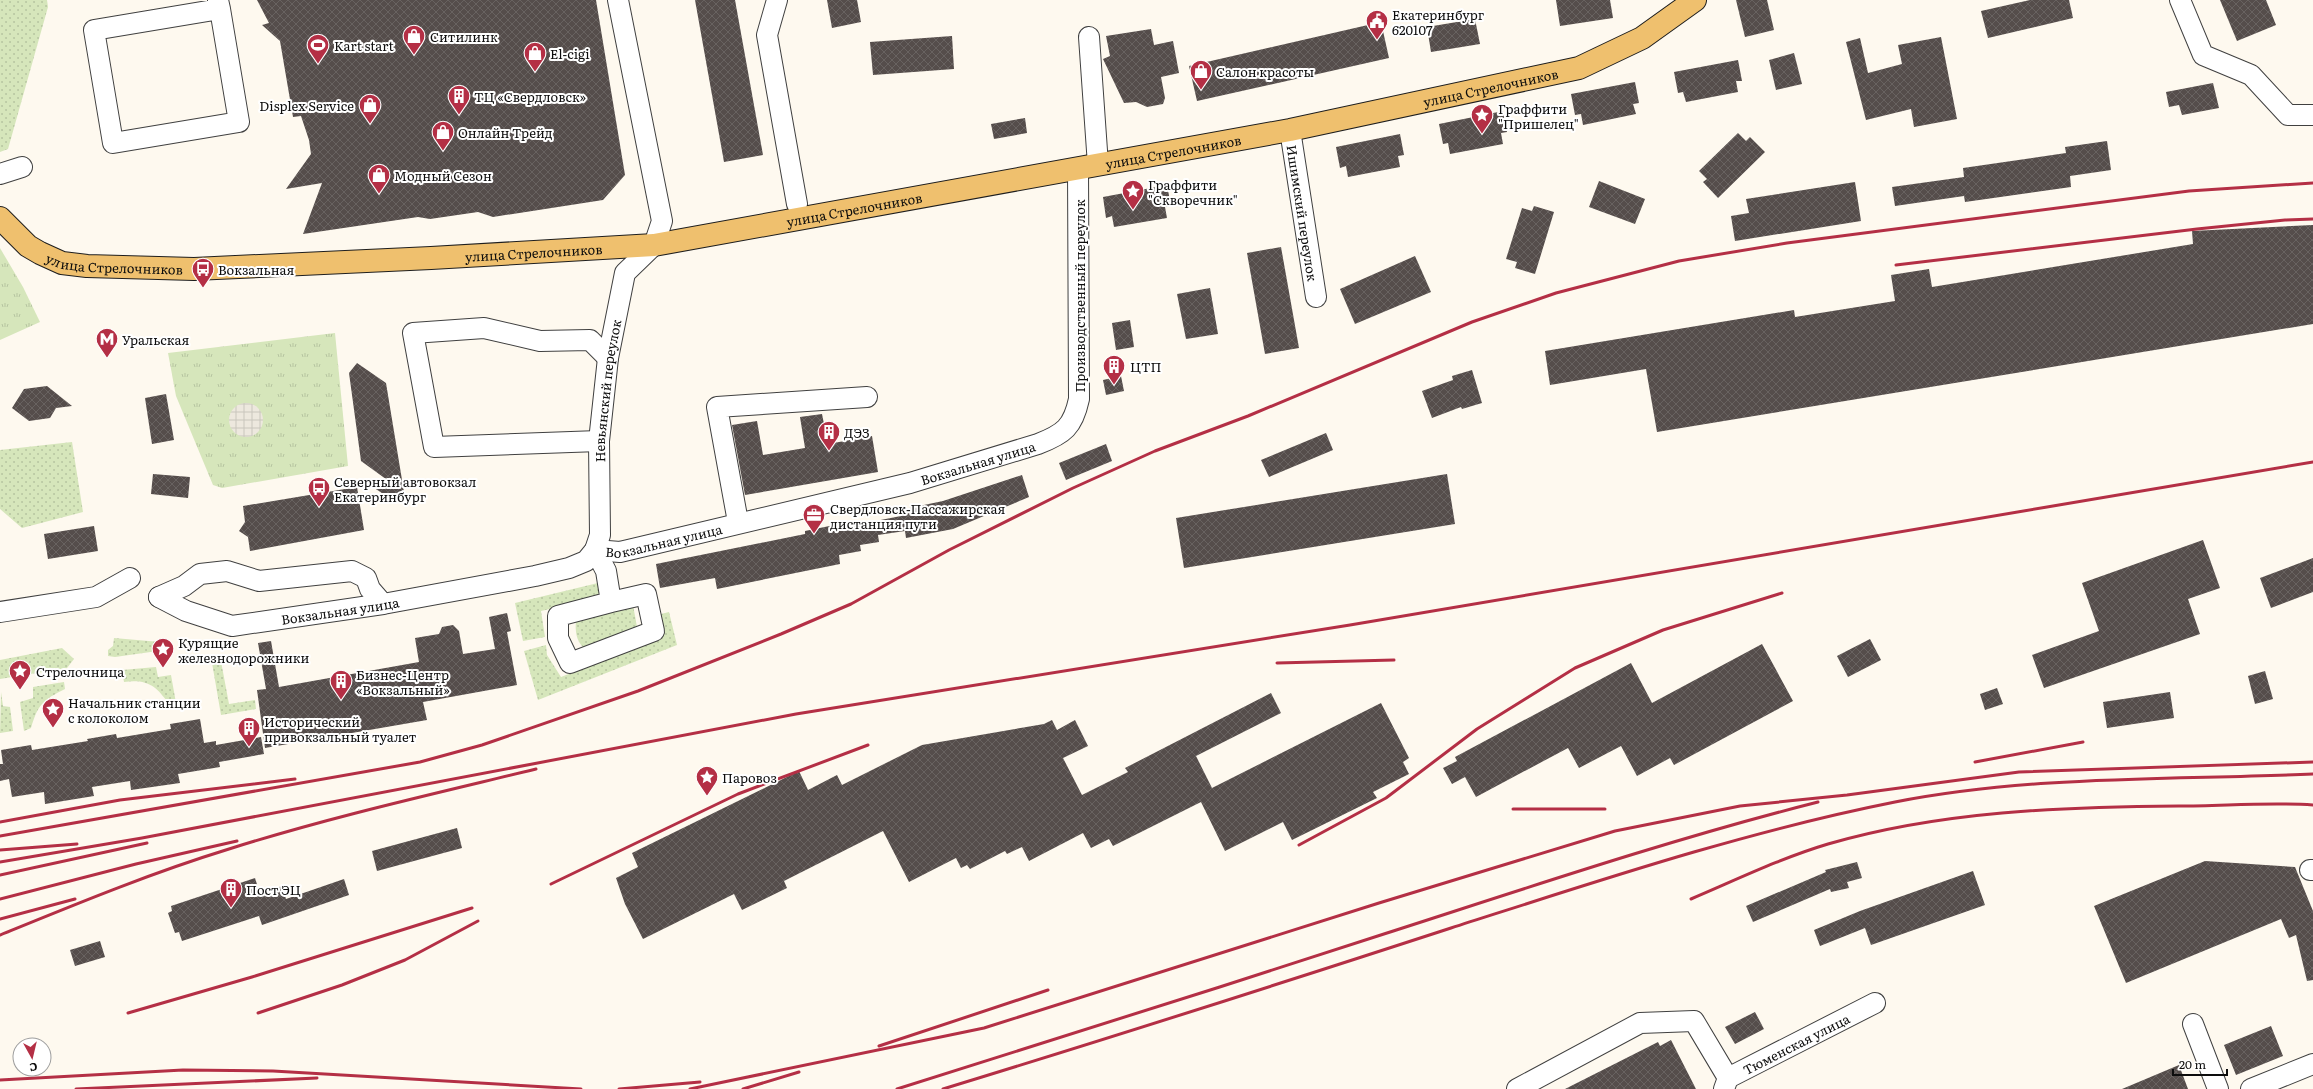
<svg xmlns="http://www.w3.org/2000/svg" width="2313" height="1089" viewBox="0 0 2313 1089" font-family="Literata,serif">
  <defs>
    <pattern id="grass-dots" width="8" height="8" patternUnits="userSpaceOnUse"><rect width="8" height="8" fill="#d6e6bb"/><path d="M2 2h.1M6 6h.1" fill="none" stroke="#b6c4a0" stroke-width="1.8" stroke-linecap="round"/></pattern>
    <pattern id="park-tufts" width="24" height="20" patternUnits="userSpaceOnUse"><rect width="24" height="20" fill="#d6e6bb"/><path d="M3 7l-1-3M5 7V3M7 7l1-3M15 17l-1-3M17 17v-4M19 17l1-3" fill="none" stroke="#b6c4a0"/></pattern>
    <pattern id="plaza-grid" width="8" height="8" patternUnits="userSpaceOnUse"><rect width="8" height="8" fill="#ede8de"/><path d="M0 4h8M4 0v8" fill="none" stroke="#cac6bd"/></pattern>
    <pattern id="building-cross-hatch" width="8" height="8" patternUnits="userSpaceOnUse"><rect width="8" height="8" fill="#554d4b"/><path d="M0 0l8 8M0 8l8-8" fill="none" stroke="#686260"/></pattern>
  </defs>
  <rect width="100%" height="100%" fill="#fef9ef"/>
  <g fill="url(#grass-dots)">
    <path d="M0,0H47L48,7L8,149L0,152Z"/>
    <path d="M72,442L83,512L22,528L0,509V450Z"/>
    <path d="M602,582L601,597L541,611L545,637L523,641L515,603Z"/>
    <path d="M633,605L637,627L584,648C576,641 575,631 576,620Z"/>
    <path d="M669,612L677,645L538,700L524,651L546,645L547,655L561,677L662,637L657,615Z"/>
    <path d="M114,638L160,642L172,649L115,657L108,656V650L113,646Z"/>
    <path d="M62,648L74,659L67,668L0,679V660Z"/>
    <path d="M220,656L229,704L255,700L256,709L221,715L211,657Z"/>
    <path d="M156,667L158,677L171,675L176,703L169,704C156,686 148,679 124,682L122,670Z"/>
    <path d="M64,682L65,689C43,700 38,704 31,728L24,731L20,702L33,698V687Z"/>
    <path d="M1,692L3,706L10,707L13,731L0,733Z"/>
  </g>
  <g fill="url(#park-tufts)">
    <path d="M0,248L23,287L40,322L0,340Z"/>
    <path d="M335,333L348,466L222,488L213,485L176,396L168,353Z"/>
  </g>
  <circle fill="url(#plaza-grid)" cx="246" cy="420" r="17"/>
  <g fill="url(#building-cross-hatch)">
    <path d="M257,0H596L625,175L603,200L493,217L478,212L430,219L418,217L303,234L322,183L286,189L311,154L309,140L301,116L293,117L280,41L262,25L269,23Z"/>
    <path d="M695,0H735L763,155L724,162Z"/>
    <path d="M827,0H857L861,22L832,28Z"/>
    <path d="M1556,0H1610L1613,18L1560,26Z"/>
    <path d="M1736,0H1767L1774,30L1745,37Z"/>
    <path d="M2030,0H2069L2073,18L1988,38L1981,11Z"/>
    <path d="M2220,0H2266L2276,25L2237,41Z"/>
    <path d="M1475,19L1480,44L1431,52L1427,27Z"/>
    <path d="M1381,22L1389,58L1197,101L1189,66Z"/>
    <path d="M1151,29L1154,45L1173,41L1179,73L1161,77L1165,98L1163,104L1147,107L1136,102L1124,103L1103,59L1110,56L1106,36Z"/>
    <path d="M952,36L954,69L873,75L870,42Z"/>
    <path d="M1941,37L1957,119L1914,127L1911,109L1866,120L1846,42L1860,38L1868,73L1902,64L1898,45Z"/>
    <path d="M1794,53L1802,84L1776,90L1769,60Z"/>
    <path d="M1738,60L1742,81H1736L1738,92L1686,102L1683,92L1678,93L1674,72Z"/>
    <path d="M1635,82L1639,103L1633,104L1636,114L1583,125L1581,114L1575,115L1571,94Z"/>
    <path d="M2213,83L2219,108L2182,115L2179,105L2169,107L2166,92Z"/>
    <path d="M1503,111L1507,132L1501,133L1503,144L1450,154L1448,143L1443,144L1439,124Z"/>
    <path d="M1025,118L1027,133L994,139L991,124Z"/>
    <path d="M1738,133L1746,141L1750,137L1765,152L1718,198L1703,182L1707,179L1699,171Z"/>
    <path d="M1400,134L1404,155L1398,156L1400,167L1348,177L1346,166L1340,168L1336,147Z"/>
    <path d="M2107,141L2111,170L2070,176L2071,187L1965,202L1964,196L1895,206L1892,187L1964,177L1963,168L2066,153L2065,147Z"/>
    <path d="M1599,181L1645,199L1635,224L1589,207Z"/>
    <path d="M1855,182L1861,221L1735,241L1731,216L1749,213L1746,199Z"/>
    <path d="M1167,185L1171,206L1165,207L1167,218L1114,227L1112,216L1106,218L1103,197Z"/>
    <path d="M1534,206L1554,212L1535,274L1515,268L1517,262L1506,259L1522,208L1532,211Z"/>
    <path d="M2313,225V324L1657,432L1646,369L1550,385L1545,351L1794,310L1795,317L1895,301L1891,275L1929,269L1932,287L2193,244L2192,231Z"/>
    <path d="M1281,247L1299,348L1265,354L1247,253Z"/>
    <path d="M1415,256L1431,292L1355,324L1340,289Z"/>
    <path d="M1210,288L1218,334L1186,339L1177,294Z"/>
    <path d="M1130,320L1134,347L1116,350L1112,323Z"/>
    <path d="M357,363L386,383L404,492L395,502L370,485L390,482L361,461L349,373Z"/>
    <path d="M1472,370L1482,403L1462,409L1461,407L1432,418L1422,391L1453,380L1452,376Z"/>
    <path d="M1121,376L1124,391L1106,395L1103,380Z"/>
    <path d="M47,386L72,406L56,408L50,418L29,421L12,408L24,389Z"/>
    <path d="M166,394L174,440L152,444L145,398Z"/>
    <path d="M822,414L828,444L872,436L878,472L745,495L732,425L757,421L763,455L805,448L800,417Z"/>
    <path d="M1326,433L1333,450L1269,477L1261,460Z"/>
    <path d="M1106,444L1112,461L1066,480L1059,463Z"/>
    <path d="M153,474L190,477L188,498L151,494Z"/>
    <path d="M1447,474L1455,524L1184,568L1176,518Z"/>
    <path d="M1022,475L1029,497L953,529L906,538L905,531L878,535L879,542L860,545L861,551L839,555L840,564L717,589L715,578L660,588L656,564L805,534V531L854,521L855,525L901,516L900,510L943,501Z"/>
    <path d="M357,487L364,530L250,551L248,537L239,531L245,522L243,506Z"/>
    <path d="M94,526L98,551L48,559L44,534Z"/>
    <path d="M2203,540L2220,588L2188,599L2200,634L2044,688L2032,655L2099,631L2082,583Z"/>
    <path d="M2313,558V592L2271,608L2260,578Z"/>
    <path d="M507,613L511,631L507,632L517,685L423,702L427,720L265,748L257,690L266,689L258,643L271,641L279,687L419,662L415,638L439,634L442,627L453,625L459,631L463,654L495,649L489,617Z"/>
    <path d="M1870,639L1881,660L1848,677L1837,656Z"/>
    <path d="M1762,644L1793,701L1674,765L1670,758L1637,776L1621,746L1579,768L1568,748L1476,797L1465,777L1452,784L1443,768L1457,761L1455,757L1631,663L1652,703Z"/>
    <path d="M2265,671L2273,699L2255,704L2248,676Z"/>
    <path d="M1997,688L2003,704L1985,710L1980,694Z"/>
    <path d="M2170,692L2174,718L2107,728L2103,702Z"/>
    <path d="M1271,693L1281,713L1196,756L1212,788L1381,703L1409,758L1403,762L1409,774L1373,792L1377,798L1292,840L1283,822L1225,851L1201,802L1113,846L1109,839L1091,848L1083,833L1029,861L1022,847L1007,854L1005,851L970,869L967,865L961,868L956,858L909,882L883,831L784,881L787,888L742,910L734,894L643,939L625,904L616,878L638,867L632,853L799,771L808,790L837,775L842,785L922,745L1044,724L1052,720L1057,730L1075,720L1088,746L1063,758L1082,795L1128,772L1125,768Z"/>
    <path d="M200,719L204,743L216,741V745L261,737L264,754L219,762L220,767L178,774L180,783L131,790L130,781L92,787L94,796L45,804L44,792L12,797L9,779L0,781V764H3L1,750L31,745L32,750L88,741L87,739L116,734L117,738L171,729L170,724Z"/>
    <path d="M457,828L462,848L377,871L372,851Z"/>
    <path d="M2205,861L2295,867L2313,911V980L2307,981L2296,935L2289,938L2281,919L2126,983L2094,906Z"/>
    <path d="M1857,862L1862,878L1847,882L1849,888L1831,892L1830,889L1753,922L1746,906L1826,872L1825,870Z"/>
    <path d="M1973,871L1985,905L1871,945L1865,928L1820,946L1814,930L1860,911Z"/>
    <path d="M255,878L260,894L282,886L286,899L344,879L349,895L262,925L259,916L182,941L179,932L175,933L168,913L172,911L171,906Z"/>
    <path d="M100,941L105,957L75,966L70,950Z"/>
    <path d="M1755,1012L1764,1029L1735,1044L1725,1027Z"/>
    <path d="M2271,1026L2283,1056L2236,1075L2224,1045Z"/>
    <path d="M1671,1040L1696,1089H1565L1658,1042L1660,1046Z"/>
    <path d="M2179,1065L2188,1089H2122Z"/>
  </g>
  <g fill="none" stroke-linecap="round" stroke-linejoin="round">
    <g stroke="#404040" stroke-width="22">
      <g id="minor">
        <path d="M218,0L220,9L239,122L113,143L94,30L220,9"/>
        <path d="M777,0L767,35L797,204"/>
        <path d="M2180,0L2203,55L2251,75L2288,115H2313"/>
        <path d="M1089,37L1098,165"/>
        <path id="s1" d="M1290,130L1316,297"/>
        <path d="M0,174L22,167"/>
        <path d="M599,441L434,447L413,333L484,328L540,341L590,340L608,358"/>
        <path d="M738,522L717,407L867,397"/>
        <path id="s2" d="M595,550L620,552L910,483L1038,444C1064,434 1073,427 1079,399L1078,168"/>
        <path d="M595,550L606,571L611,602L558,616V638L570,663L654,631L646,594L611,602"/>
        <path id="s3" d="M159,597L186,611L232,626L383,604L535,576L569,568L586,561L595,550L600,535L599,441L608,358L625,273L654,245L662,221L618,0"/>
        <path d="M159,597L184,586L200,574L227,571L259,581L352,571L366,578L370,589L383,604"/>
        <path d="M0,612L96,597L130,578"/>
        <path d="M2310,870H2313"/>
        <path d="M2193,1024L2218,1089"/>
        <path d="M1517,1089L1640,1023L1694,1021L1728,1078"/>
        <path id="s4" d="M1724,1089L1728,1078L1875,1003"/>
        <path d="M2251,1089L2313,1064"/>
      </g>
    </g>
    <g stroke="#1e1e1e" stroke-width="24">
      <g id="major">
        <path id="s5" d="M0,218L28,246L40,253L62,263L87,266L194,269L431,258L654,245L1290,130L1579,68L1642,38L1695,0"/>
      </g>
    </g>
    <use href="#minor" stroke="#fff" stroke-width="20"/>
    <use href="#major" stroke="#efc06e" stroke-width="22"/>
    <g stroke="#b42f45" stroke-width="3">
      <path d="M1896,265L2197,229L2285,220L2313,219"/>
      <path d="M1277,663L1394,660"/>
      <path d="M1975,762L2083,742"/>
      <path d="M1513,809H1605"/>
      <path d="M0,822L120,800L295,779"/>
      <path d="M0,836L420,762L482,745L638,691L781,634L851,604L949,550L1073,488L1155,451L1248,416L1472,322L1556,293L1679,261L1787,243L2189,191L2313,183"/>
      <path d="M1299,845L1386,798L1477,729L1575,668L1663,630L1782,593"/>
      <path d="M0,850L77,844"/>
      <path d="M0,862L142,838L796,714L1350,625L2313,462"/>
      <path d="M0,875L147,843"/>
      <path d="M551,884L738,794L868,745"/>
      <path d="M0,899L136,864L237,841"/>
      <path d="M1691,899C1736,880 1781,858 1828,844C1942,811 2061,807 2179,806C2223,806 2269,802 2313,805"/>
      <path d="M0,919L75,899"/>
      <path d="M0,935C76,904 151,873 229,849C330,817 433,794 536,769"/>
      <path d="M128,1013L252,977L472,908"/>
      <path d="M258,1013L342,985L405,960L478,921"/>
      <path d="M879,1046L1048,990"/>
      <path d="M0,1080L183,1070L273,1071L581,1089"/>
      <path d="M76,1089L317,1078"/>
      <path d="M619,1089L700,1082"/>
      <path d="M690,1089L984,1028L1379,903L1615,831L1740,806L1847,795L2019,772L2313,762"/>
      <path d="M743,1089L799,1072"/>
      <path d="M897,1089C1060,1038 1224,986 1387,933C1530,887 1672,839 1818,802"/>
      <path d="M943,1089C1113,1037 1282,983 1451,928C1598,881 1744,832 1895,802C2033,775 2174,780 2313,774"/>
    </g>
  </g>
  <defs>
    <g id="civic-pin" transform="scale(1.15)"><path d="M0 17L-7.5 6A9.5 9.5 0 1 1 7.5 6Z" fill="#b42f45" stroke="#fff"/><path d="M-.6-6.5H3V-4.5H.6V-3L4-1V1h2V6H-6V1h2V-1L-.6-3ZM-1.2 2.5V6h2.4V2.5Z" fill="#fff"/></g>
    <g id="shop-pin" transform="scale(1.15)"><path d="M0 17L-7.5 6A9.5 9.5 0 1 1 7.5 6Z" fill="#b42f45" stroke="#fff"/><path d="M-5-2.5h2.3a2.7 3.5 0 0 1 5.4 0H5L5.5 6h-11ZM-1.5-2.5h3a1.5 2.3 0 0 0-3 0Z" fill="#fff"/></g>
    <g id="stadium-pin" transform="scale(1.15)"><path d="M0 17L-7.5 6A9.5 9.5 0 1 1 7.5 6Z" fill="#b42f45" stroke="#fff"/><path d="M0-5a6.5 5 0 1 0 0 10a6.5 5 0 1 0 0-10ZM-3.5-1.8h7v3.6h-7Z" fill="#fff"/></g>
    <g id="building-pin" transform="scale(1.15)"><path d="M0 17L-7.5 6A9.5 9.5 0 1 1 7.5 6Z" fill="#b42f45" stroke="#fff"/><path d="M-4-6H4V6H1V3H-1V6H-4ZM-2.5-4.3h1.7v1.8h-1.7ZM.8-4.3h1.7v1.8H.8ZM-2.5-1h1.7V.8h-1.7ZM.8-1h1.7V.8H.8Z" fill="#fff"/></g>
    <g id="sight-pin" transform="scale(1.15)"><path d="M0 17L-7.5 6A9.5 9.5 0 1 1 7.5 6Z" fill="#b42f45" stroke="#fff"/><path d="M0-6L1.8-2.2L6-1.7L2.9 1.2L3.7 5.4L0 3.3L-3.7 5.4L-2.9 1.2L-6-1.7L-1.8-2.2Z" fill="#fff"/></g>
    <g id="bus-pin" transform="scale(1.15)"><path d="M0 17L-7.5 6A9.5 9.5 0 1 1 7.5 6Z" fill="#b42f45" stroke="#fff"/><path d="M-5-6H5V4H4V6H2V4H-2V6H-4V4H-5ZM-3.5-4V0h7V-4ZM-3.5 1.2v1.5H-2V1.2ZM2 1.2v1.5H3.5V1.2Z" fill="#fff"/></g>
    <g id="metro-pin" transform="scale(1.15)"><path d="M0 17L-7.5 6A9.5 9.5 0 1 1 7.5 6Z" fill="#b42f45" stroke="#fff"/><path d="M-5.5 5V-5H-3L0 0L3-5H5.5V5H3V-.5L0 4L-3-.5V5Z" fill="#fff"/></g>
    <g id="office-pin" transform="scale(1.15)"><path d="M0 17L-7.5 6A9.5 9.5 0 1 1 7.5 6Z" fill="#b42f45" stroke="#fff"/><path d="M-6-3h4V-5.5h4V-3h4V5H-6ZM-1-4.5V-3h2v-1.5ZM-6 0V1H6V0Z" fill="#fff"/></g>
  </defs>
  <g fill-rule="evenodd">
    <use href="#civic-pin" x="1377" y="21"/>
    <use href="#shop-pin" x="414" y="36"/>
    <use href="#stadium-pin" x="318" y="45"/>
    <use href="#shop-pin" x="535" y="53"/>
    <use href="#shop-pin" x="1201" y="71"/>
    <use href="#building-pin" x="459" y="96"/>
    <use href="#shop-pin" x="370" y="105"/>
    <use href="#sight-pin" x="1482" y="115"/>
    <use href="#shop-pin" x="443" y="132"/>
    <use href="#shop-pin" x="379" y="175"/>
    <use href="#sight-pin" x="1133" y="191"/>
    <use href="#bus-pin" x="203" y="269"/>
    <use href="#metro-pin" x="107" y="339"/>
    <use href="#building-pin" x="1114" y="366"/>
    <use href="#building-pin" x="829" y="432"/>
    <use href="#bus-pin" x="319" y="488"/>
    <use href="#office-pin" x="814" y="515"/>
    <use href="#sight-pin" x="163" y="649"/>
    <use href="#sight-pin" x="20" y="671"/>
    <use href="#building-pin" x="341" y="681"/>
    <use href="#sight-pin" x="53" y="709"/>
    <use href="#building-pin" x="249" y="728"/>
    <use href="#sight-pin" x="707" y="777"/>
    <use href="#building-pin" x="231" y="889"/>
  </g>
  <g text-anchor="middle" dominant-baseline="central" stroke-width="4" stroke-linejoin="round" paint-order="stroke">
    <g font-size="13" fill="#0d0d0d" stroke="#fff" text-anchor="start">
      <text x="1392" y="14">Екатеринбург<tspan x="1392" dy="15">620107</tspan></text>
      <text x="430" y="36">Ситилинк</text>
      <text x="334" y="45">Kart start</text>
      <text x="550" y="53">El-cigi</text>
      <text x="1216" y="71">Салон красоты</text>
      <text x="474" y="96">ТЦ «Свердловск»</text>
      <text x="354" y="105" text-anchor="end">Displex Service</text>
      <text x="1498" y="108">Граффити<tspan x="1498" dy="15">"Пришелец"</tspan></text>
      <text x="458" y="132">Онлайн Трейд</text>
      <text x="394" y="175">Модный Сезон</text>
      <text x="1148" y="184">Граффити<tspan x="1148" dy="15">"Скворечник"</tspan></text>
      <text x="218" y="269">Вокзальная</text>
      <text x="122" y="339">Уральская</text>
      <text x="1130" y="366">ЦТП</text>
      <text x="844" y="432">ДЭЗ</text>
      <text x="334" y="481">Северный автовокзал<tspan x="334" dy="15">Екатеринбург</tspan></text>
      <text x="830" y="508">Свердловск-Пассажирская<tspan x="830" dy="15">дистанция пути</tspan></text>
      <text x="178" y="642">Курящие<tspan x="178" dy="15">железнодорожники</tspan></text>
      <text x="36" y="671">Стрелочница</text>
      <text x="356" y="674">Бизнес-Центр<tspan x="356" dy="15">«Вокзальный»</tspan></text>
      <text x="68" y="702">Начальник станции<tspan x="68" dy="15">с колоколом</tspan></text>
      <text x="264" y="721">Исторический<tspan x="264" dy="15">привокзальный туалет</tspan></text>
      <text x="722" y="777">Паровоз</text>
      <text x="246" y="889">Пост ЭЦ</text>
    </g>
    <g font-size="13" fill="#0d0d0d" stroke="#fff">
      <text stroke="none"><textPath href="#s5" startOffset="1522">улица Стрелочников</textPath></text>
      <text stroke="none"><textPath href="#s5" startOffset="1198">улица Стрелочников</textPath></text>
      <text stroke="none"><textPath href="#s5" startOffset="874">улица Стрелочников</textPath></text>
      <text stroke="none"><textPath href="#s1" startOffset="84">Ишимский переулок</textPath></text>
      <text stroke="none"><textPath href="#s5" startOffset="550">улица Стрелочников</textPath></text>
      <text stroke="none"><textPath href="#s5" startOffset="130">улица Стрелочников</textPath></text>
      <text transform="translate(1079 296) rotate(-90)">Производственный переулок</text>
      <text stroke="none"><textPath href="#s3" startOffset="614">Невьянский переулок</textPath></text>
      <text stroke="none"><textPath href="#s2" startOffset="394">Вокзальная улица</textPath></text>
      <text stroke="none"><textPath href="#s2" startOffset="70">Вокзальная улица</textPath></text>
      <text stroke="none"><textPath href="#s3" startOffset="188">Вокзальная улица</textPath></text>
      <text stroke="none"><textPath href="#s4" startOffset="88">Тюменская улица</textPath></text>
    </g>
  </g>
  <g transform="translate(32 1057) rotate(172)"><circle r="19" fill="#ffffff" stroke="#9e9e9e"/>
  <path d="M0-3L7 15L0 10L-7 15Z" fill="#b42f45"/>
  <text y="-6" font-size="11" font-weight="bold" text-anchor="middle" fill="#0d0d0d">С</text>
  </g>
  <path d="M2173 1069v6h54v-6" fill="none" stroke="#0d0d0d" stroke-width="2"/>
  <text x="2179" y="1069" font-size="12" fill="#0d0d0d" stroke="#ffffff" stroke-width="3" paint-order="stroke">20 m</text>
</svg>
